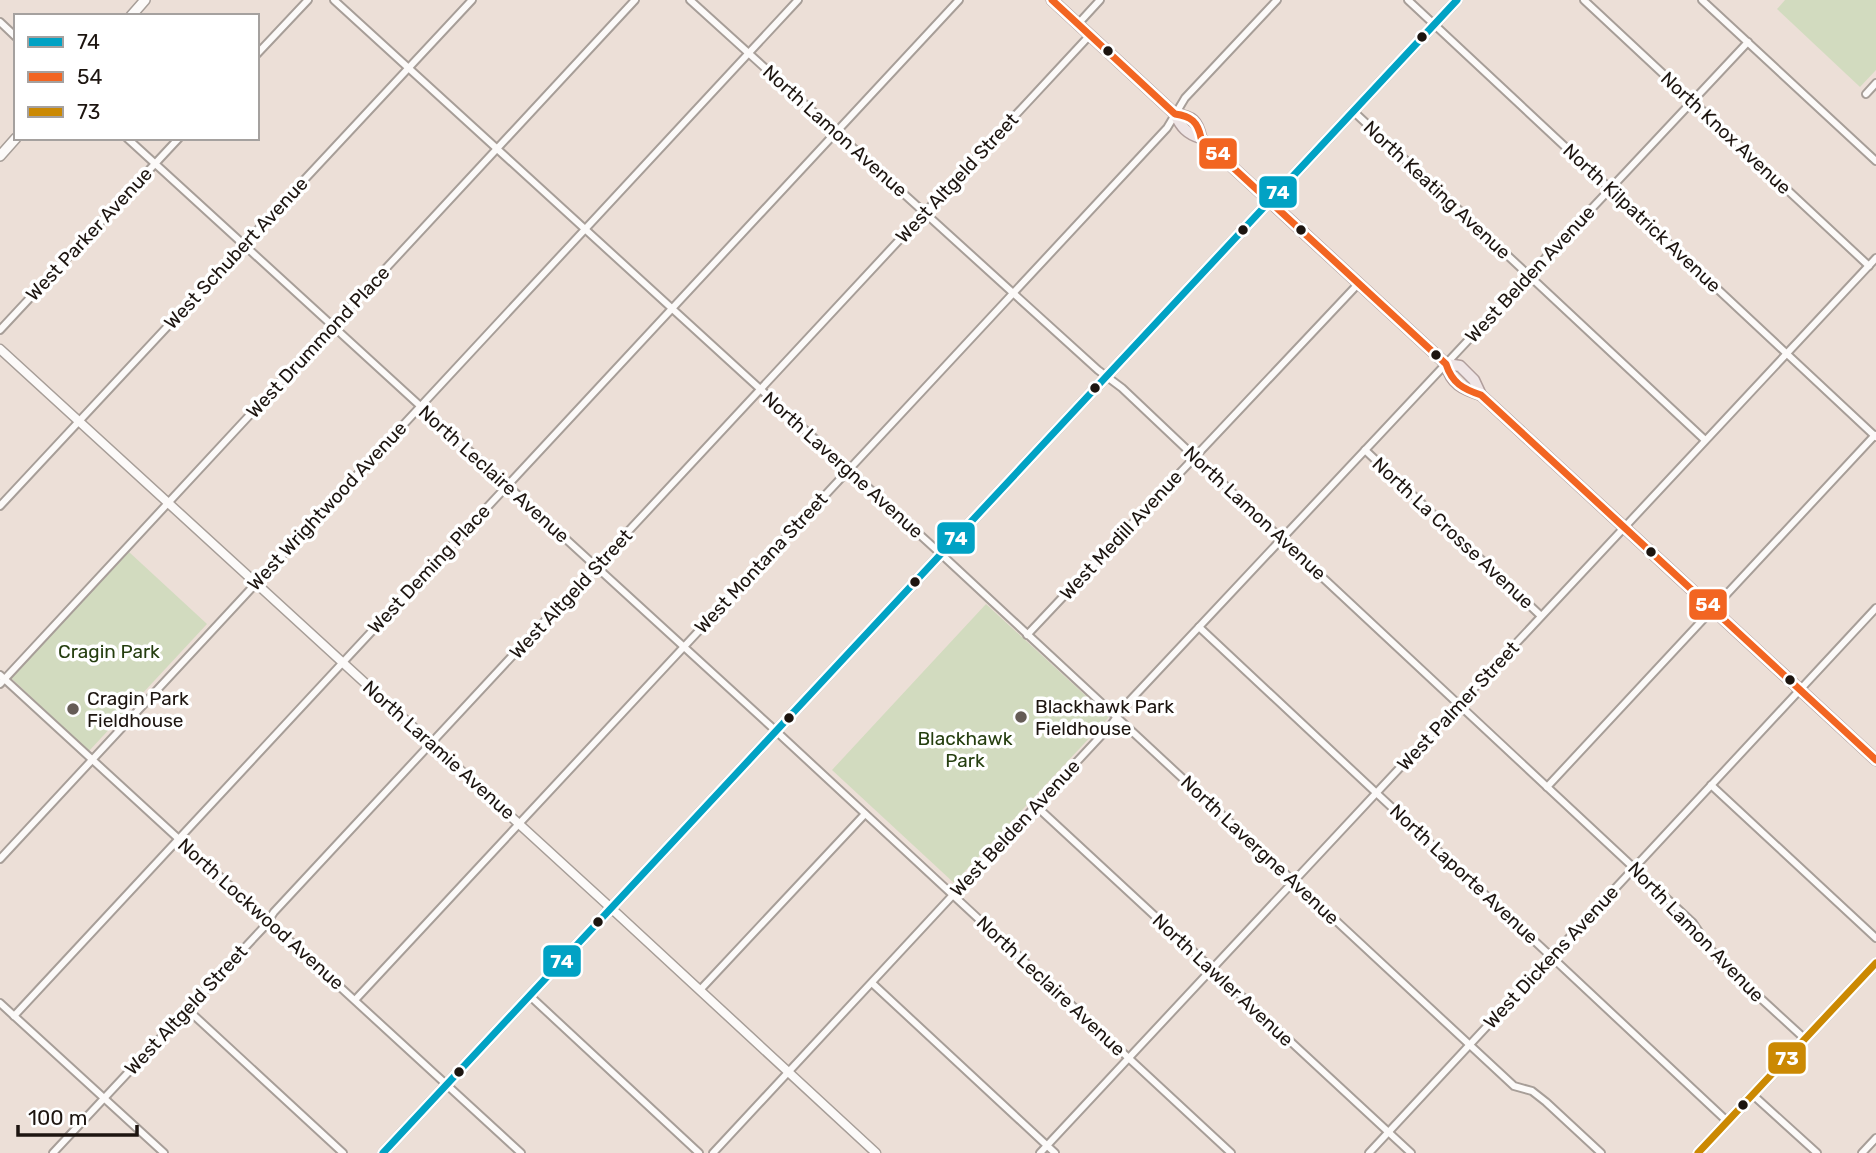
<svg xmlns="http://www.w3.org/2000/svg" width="1876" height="1153" viewBox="0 0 1876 1153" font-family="Rubik,sans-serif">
  <rect width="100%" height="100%" fill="#ecdfd7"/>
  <g fill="#d2dbbf">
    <path d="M1785,0H1876V70L1860,87L1777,9Z"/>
    <path d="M129,552L207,624L89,751L11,678Z"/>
    <path d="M986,604L1109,717L954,883L832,770Z"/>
  </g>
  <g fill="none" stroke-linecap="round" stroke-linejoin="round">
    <g stroke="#a79e98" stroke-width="10">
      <g id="minor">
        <path d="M334,0L941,554L1514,1086L1532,1091L1546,1102L1601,1153"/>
        <path d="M690,0L1098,370L1122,388L1291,548L1693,923L1712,951L1721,962L1805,1039"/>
        <path d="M1408,0L1876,437"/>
        <path d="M1584,0L1869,266"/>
        <path d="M1702,0L1876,161"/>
        <path d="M0,22L16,37"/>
        <path d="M1078,24L1100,0"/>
        <path d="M257,54L308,0"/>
        <path d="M1866,94L1876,83"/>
        <path d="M1353,111L1705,440"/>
        <path d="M127,138L776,731L1231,1153"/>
        <path d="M0,330L179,138"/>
        <path d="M1365,450L1541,616"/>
        <path d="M0,506L472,0"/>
        <path d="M1199,627L1728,1122"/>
        <path d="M1027,635L1359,283"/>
        <path d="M0,675L521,1153"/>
        <path d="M0,684L635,0"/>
        <path d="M1711,785L1876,938"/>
        <path d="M1547,787L1875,435"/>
        <path d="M1036,806L1411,1153"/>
        <path d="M0,859L798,0"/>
        <path d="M872,983L1055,1153"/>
        <path d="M700,990L865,814"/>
        <path d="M530,996L699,1153"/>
        <path d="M355,1000L1167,128L1185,98L1277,0"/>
        <path d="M0,1003L164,1153"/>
        <path d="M187,1009L343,1153"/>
        <path d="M14,1016L959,0"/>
        <path d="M1753,1095L1817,1153"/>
        <path d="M53,1153L264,927L274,912L1090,35"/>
        <path d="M713,1153L1111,725L1123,708L1748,42"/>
        <path d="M1040,1153L1876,258"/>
        <path d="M1369,1153L1876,608"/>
        <path d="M1862,1153L1876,1138"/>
      </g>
    </g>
    <g stroke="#a79e98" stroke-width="11">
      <path id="tertiary" d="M0,349L612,909L876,1153"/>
    </g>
    <g stroke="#a79e98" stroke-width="12">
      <g id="secondary">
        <path d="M131,16L145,0"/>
        <path d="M0,156L16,138"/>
        <path d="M383,1153L1457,0"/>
        <path d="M1698,1153L1876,963"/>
      </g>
    </g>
    <g stroke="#b09e9c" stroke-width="13">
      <g id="primary">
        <path d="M1052,0L1175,114C1181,127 1187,134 1201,138L1446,364L1460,366L1474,380L1481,395"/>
        <path d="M1175,114C1192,116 1198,121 1201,138"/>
        <path d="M1446,364C1451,384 1462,389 1481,395L1876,760"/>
      </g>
    </g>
    <use href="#minor" stroke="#fcfaf9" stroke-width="6"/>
    <use href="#tertiary" stroke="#fcfaf9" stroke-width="8"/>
    <use href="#secondary" stroke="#fcfaf9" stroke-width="9"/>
    <use href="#primary" stroke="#eee4e5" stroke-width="10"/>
    <g stroke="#fff" stroke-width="12">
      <path id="bus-1" d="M383,1153L1457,0"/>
    </g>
    <g stroke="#fff" stroke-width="12">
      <path id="bus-2" d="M1052,0L1175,114C1191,116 1198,122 1201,138L1446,364C1452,383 1463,389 1481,395L1876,760"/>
    </g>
    <g stroke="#fff" stroke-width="12">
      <path id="bus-3" d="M1698,1153L1876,963"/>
    </g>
    <use href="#bus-1" stroke="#01a2c4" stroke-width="7"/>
    <use href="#bus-2" stroke="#f26522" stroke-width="7"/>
    <use href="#bus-3" stroke="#cb8903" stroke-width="7"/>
  </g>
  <g fill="#1d1510" stroke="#fff" stroke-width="2.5">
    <circle cx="1422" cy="37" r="6"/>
    <circle cx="1108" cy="51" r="6"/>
    <circle cx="1243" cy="230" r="6"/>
    <circle cx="1301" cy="230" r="6"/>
    <circle cx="1436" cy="355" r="6"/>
    <circle cx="1095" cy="388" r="6"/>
    <circle cx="1651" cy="552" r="6"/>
    <circle cx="915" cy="582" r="6"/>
    <circle cx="1790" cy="680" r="6"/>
    <circle cx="789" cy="718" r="6"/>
    <circle cx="598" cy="922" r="6"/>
    <circle cx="459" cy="1072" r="6"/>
    <circle cx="1743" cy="1105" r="6"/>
  </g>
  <g fill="#655c56" stroke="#fff" stroke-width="2.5">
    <circle cx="73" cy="709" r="7"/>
    <circle cx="1021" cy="717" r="7"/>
  </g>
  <g text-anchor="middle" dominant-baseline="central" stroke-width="7" stroke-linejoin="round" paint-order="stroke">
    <g font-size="19" fill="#1d1510" stroke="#fff">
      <text transform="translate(835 131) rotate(42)">North Lamon Avenue</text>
      <text transform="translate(1726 133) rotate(43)">North Knox Avenue</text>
      <text transform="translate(957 178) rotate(-47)">West Altgeld Street</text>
      <text transform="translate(1437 190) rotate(43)">North Keating Avenue</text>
      <text transform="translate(1642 218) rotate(43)">North Kilpatrick Avenue</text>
      <text transform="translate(89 234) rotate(-47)">West Parker Avenue</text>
      <text transform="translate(236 253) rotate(-47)">West Schubert Avenue</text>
      <text transform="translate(1530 274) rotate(-47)">West Belden Avenue</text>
      <text transform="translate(318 342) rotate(-47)">West Drummond Place</text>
      <text transform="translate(843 465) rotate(42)">North Lavergne Avenue</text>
      <text transform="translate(494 474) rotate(42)">North Leclaire Avenue</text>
      <text transform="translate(327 506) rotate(-47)">West Wrightwood Avenue</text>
      <text transform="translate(1255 513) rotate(43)">North Lamon Avenue</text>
      <text transform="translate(1453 533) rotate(43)">North La Crosse Avenue</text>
      <text transform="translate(1121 535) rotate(-47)">West Medill Avenue</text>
      <text transform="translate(761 563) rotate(-47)">West Montana Street</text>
      <text transform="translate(429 569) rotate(-47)">West Deming Place</text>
      <text transform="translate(571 594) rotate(-47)">West Altgeld Street</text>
      <text transform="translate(1458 706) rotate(-47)">West Palmer Street</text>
      <text transform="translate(439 750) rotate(42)">North Laramie Avenue</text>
      <text transform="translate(1015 828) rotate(-47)">West Belden Avenue</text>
      <text transform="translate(1260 850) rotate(43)">North Lavergne Avenue</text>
      <text transform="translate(1464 874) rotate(43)">North Laporte Avenue</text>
      <text transform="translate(261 914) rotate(42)">North Lockwood Avenue</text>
      <text transform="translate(1696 932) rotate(46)">North Lamon Avenue</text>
      <text transform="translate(1551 957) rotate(-47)">West Dickens Avenue</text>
      <text transform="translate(1223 980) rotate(43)">North Lawler Avenue</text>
      <text transform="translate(1051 986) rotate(43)">North Leclaire Avenue</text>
      <text transform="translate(186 1010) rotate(-47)">West Altgeld Street</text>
    </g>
    <g font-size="19" fill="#253e0f" stroke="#fff">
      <text x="109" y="651">Cragin Park</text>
      <text x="965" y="738">Blackhawk<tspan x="965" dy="22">Park</tspan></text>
    </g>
    <g font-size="19" fill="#1d1510" stroke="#fff" text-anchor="start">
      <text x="87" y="698">Cragin Park<tspan x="87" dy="22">Fieldhouse</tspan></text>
      <text x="1035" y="706">Blackhawk Park<tspan x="1035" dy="22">Fieldhouse</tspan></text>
    </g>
  </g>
  <g stroke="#fff" stroke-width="2.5">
    <rect x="1198" y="137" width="40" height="33" rx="7" fill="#f26522"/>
    <rect x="1258" y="175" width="40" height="34" rx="7" fill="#01a2c4"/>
    <rect x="936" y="521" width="40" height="34" rx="7" fill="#01a2c4"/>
    <rect x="1688" y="588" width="40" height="33" rx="7" fill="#f26522"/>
    <rect x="542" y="944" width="40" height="34" rx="7" fill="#01a2c4"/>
    <rect x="1767" y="1041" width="40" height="34" rx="7" fill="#cb8903"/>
  </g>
  <g font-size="19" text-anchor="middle" font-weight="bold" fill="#fff">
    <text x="1218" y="160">54</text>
    <text x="1278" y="199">74</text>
    <text x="956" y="545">74</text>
    <text x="1708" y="611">54</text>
    <text x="562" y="968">74</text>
    <text x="1787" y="1065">73</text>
  </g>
  <rect x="14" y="14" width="245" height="126" fill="#ffffff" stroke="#a5a19f" stroke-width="2"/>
  <rect x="28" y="37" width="35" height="10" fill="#01a2c4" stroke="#a5a19f" stroke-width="2"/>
  <text x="77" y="49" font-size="21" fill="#1d1510">74</text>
  <rect x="28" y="72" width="35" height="10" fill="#f26522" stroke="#a5a19f" stroke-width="2"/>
  <text x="77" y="84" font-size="21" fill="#1d1510">54</text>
  <rect x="28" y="107" width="35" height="10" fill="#cb8903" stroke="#a5a19f" stroke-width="2"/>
  <text x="77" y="119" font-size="21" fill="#1d1510">73</text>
  <path d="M18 1125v10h119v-10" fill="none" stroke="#1d1510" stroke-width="3.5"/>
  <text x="28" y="1125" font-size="21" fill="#1d1510" stroke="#ffffff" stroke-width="5" paint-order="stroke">100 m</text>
</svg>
